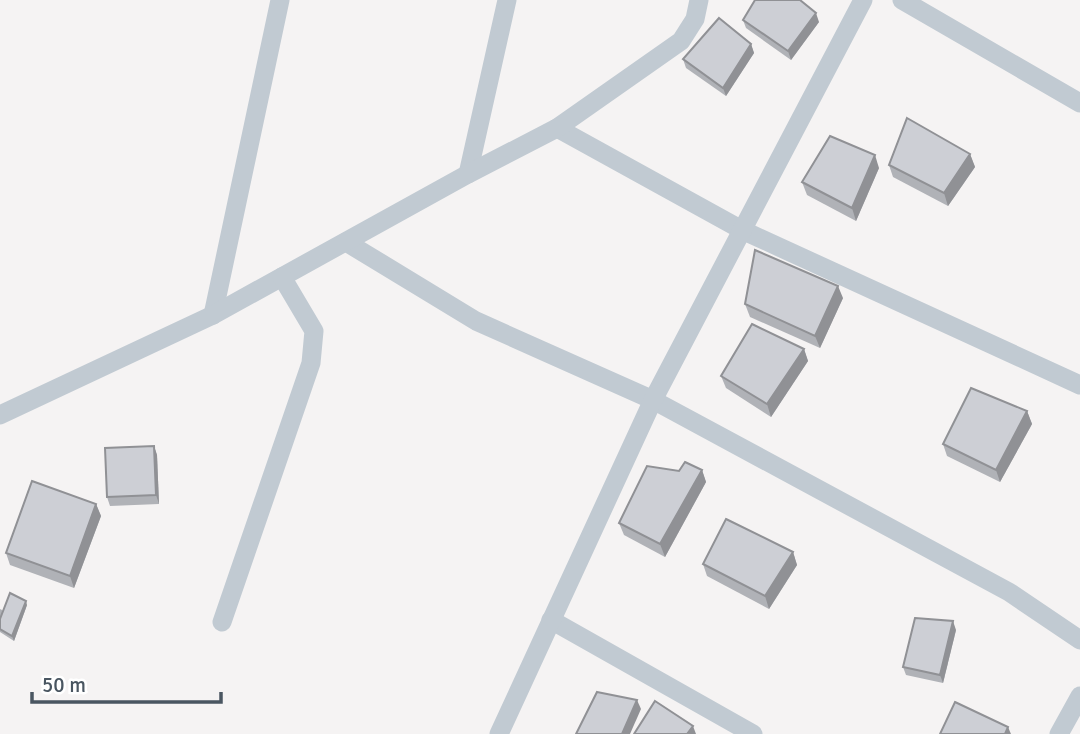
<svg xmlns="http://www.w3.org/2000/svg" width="1080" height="734" viewBox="0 0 1080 734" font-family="Signika,sans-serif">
  <rect width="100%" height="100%" fill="#f5f3f3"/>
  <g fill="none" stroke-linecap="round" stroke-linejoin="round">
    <g stroke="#c1cad2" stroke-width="19">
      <path d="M902,0L1080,103"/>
      <path d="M557,128L742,230L1080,385"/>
      <path d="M468,174L507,0"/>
      <path d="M346,242L476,321L653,400L1009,592L1080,640"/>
      <path d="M213,315L280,0"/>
      <path d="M0,415L213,315L468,174L557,128L681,41L695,19L699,0"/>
      <path d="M551,620L753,734"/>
      <path d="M222,622L311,363L314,331L282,277"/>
      <path d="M499,734L653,400L863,0"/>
      <path d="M1059,734L1080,696"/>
    </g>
  </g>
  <g fill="#b0b2b7">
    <path d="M743,20L819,22L791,60L746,28Z"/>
    <path d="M751,44L754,53L726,96L686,68L683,59Z"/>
    <path d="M970,154L975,167L948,206L893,177L889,165Z"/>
    <path d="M879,168L856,221L807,195L802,182Z"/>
    <path d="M843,298L820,348L750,317L745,304Z"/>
    <path d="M804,349L808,361L771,417L726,388L721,376Z"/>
    <path d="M1027,411L1032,424L1000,482L947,456L943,444Z"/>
    <path d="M154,446L157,455L159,504L110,506L107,497Z"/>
    <path d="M702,470L706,482L665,557L624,535L619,523L679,471Z"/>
    <path d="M96,504L101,516L74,588L10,565L6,553Z"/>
    <path d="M793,552L797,565L769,609L707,576L703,564Z"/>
    <path d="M27,605L14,641L0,632V609L2,610L3,612Z"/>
    <path d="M956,630L943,683L906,675L903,667Z"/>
  </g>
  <g fill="#909195">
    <path d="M816,13L819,22L791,60L788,51Z"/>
    <path d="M751,44L754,53L726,96L723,88Z"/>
    <path d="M970,154L975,167L948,206L944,193Z"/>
    <path d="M875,155L879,168L856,221L852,208Z"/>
    <path d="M838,286L843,298L820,348L815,336Z"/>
    <path d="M804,349L808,361L771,417L767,404Z"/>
    <path d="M1027,411L1032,424L1000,482L996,470Z"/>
    <path d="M154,446L157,455L159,504L156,495Z"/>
    <path d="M702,470L706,482L665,557L660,544Z"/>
    <path d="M96,504L101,516L74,588L70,576Z"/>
    <path d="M793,552L797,565L769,609L765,596Z"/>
    <path d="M26,601L27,605L14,641L12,636Z"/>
    <path d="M953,621L956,630L943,683L940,675Z"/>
    <path d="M637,700L641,709L630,734H622Z"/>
    <path d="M693,726L696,734H687Z"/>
    <path d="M1008,727L1011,734H1005Z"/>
  </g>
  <g fill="#cdcfd5" stroke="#909195" stroke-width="2">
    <path d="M755,0H800L816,13L788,51L743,20Z"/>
    <path d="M719,18L751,44L723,88L683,59Z"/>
    <path d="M907,118L970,154L944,193L889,165Z"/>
    <path d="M830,136L875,155L852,208L802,182Z"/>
    <path d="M755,250L838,286L815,336L745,304Z"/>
    <path d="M752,324L804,349L767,404L721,376Z"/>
    <path d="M971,388L1027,411L996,470L943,444Z"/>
    <path d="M154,446L156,495L107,497L105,448Z"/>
    <path d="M685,462L702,470L660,544L619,523L647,466L679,471Z"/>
    <path d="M32,481L96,504L70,576L6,553Z"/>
    <path d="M726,519L793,552L765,596L703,564Z"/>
    <path d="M10,593L26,601L12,636L0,629V619Z"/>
    <path d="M915,618L953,621L940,675L903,667Z"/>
    <path d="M597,692L637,700L622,734H576Z"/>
    <path d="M655,701L693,726L687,734H634Z"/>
    <path d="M955,702L1008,727L1005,734H940Z"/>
  </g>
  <path d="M32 692v10h189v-10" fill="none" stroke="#4a5661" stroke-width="3.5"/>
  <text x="42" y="692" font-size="21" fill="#4a5661" stroke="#ffffff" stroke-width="5" paint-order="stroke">50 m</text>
</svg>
